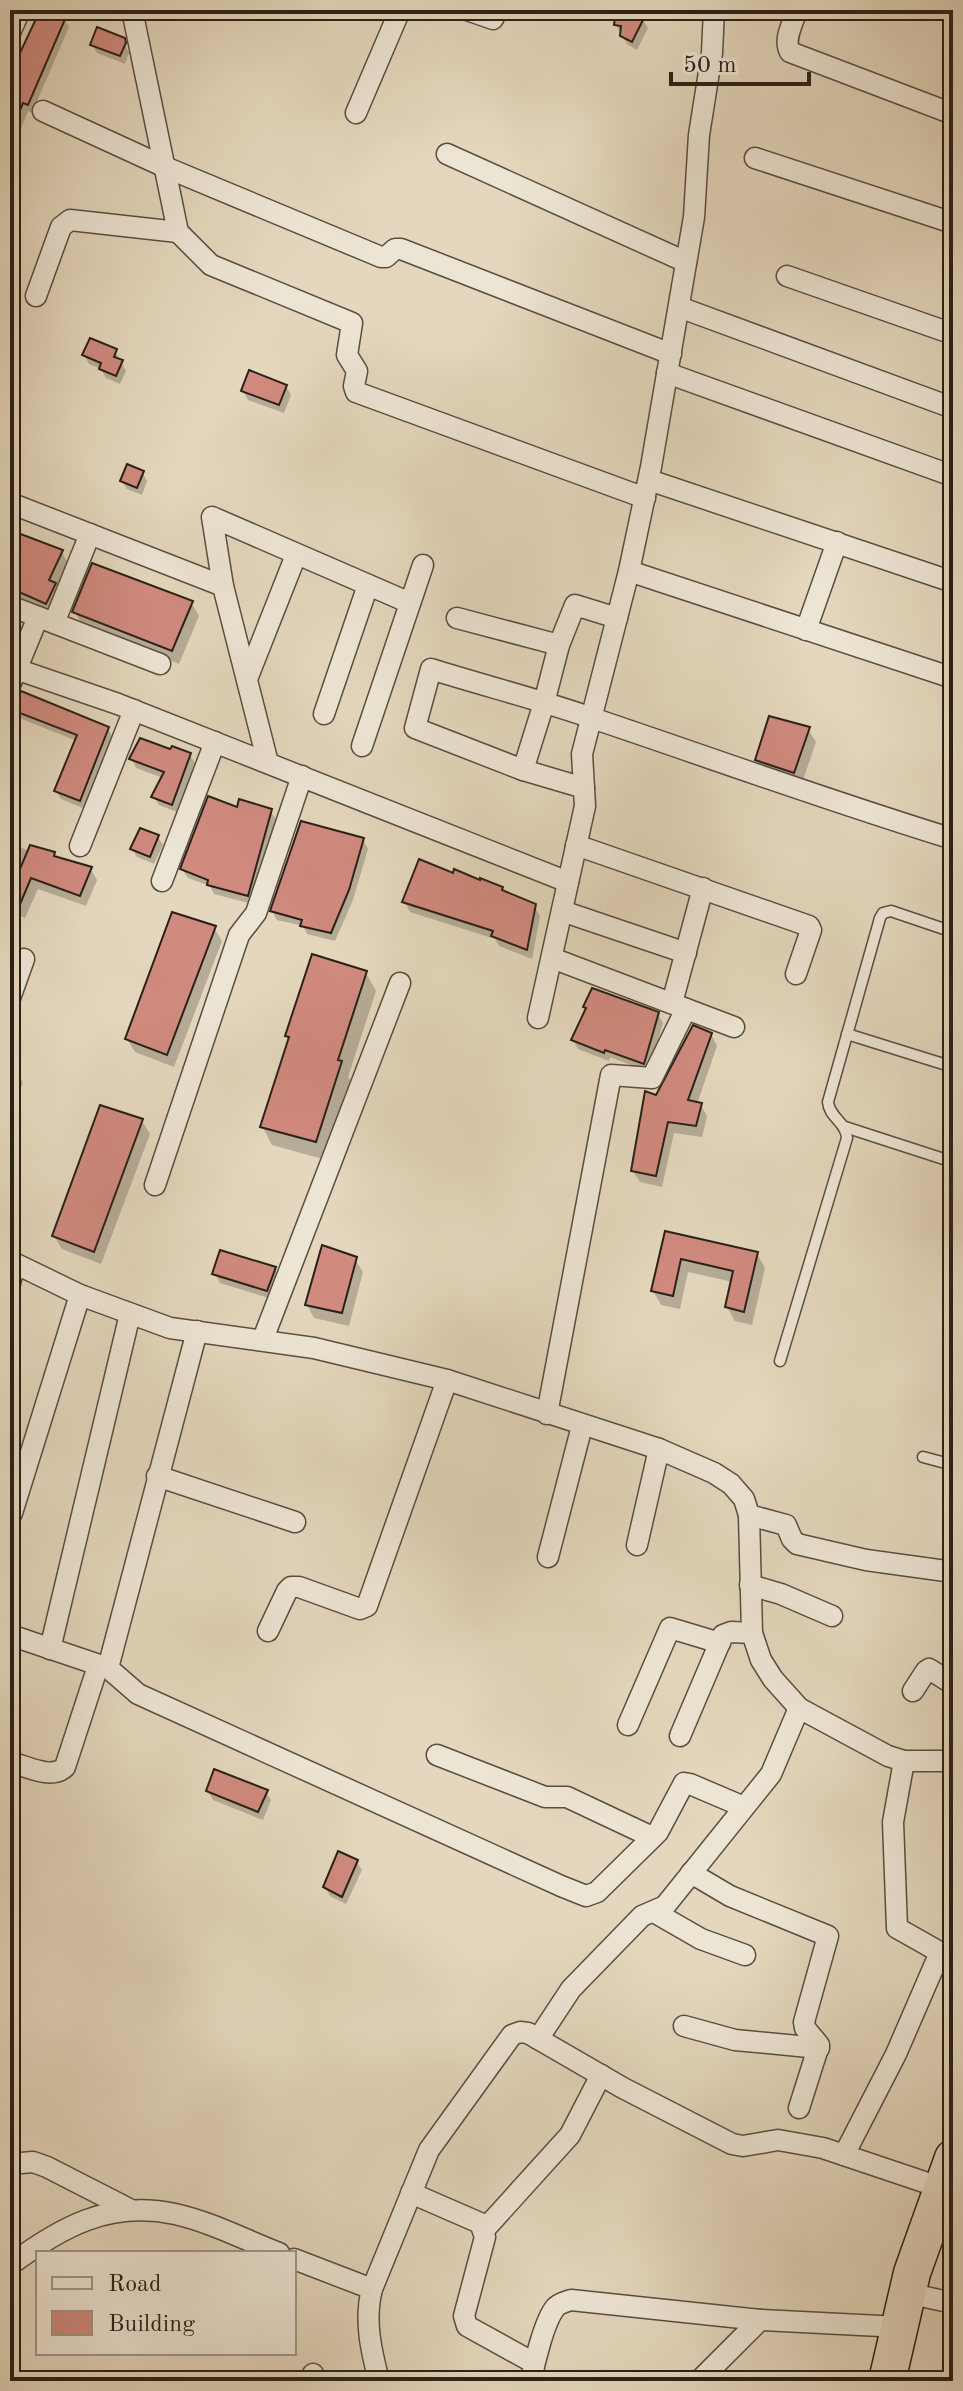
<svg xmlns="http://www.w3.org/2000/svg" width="963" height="2391" viewBox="0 0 963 2391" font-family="'Old Standard TT',serif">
  <rect width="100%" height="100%" fill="#e4d7bd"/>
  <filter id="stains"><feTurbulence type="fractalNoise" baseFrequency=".0025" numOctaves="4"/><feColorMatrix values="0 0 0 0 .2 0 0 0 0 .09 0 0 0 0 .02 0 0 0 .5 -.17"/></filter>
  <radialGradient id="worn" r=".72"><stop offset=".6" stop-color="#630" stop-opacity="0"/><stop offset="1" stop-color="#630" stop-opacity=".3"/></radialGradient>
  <g fill="#0003">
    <path d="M38,10H45L64,19L69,27L32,113L28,111L13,149L10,148V66L20,57L37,21Z"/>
    <path d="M618,10H624L643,20L648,28L637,50L627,44L616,25Z"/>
    <path d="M123,40L129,53L125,64L97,53L92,44Z"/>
    <path d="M115,351L126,371L120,384L106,378L101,369L89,364L84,355Z"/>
    <path d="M286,386L291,395L284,413L248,400L243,391Z"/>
    <path d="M142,472L147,481L142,495L127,489L122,481Z"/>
    <path d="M10,532L62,552L69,565L54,616L10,598Z"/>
    <path d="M191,602L199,616L179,664L82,626L75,612Z"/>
    <path d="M14,710L108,729L113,738L85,809L61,799L56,791L77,741L19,718Z"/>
    <path d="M808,729L816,742L801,786L765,773L757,760Z"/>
    <path d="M171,751L190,755L195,763L177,812L159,805L154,797L163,778L136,768L132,759Z"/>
    <path d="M238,810L270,811L276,819L252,904L214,894L210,886L188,878L182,869Z"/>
    <path d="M158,837L163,845L154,864L137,857L132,849Z"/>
    <path d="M363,840L368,849L353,900L335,941L307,934L303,926L277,920L272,911Z"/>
    <path d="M10,843L29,851L54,854L57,859L90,868L97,880L86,906L38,889L25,918L10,912Z"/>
    <path d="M454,875L534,906L540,916L532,959L499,946L495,939L410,912L405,902Z"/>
    <path d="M214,928L222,941L174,1067L135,1052L127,1039Z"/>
    <path d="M366,973L376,991L348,1077L351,1081L326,1160L272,1145L262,1126L290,1041L287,1036Z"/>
    <path d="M585,1007L658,1014L663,1023L649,1072L610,1057L609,1061L578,1049L573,1040L587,1010Z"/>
    <path d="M711,1034L717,1046L697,1104H700L707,1116L702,1137L674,1133L662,1187L640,1182L633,1171L657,1097Z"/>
    <path d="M10,1072L18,1074L23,1083L10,1113Z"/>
    <path d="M142,1121L150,1134L101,1264L62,1249L54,1236Z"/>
    <path d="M666,1233L757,1254L765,1268L752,1325L735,1321L727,1307L733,1282L688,1272L680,1309L661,1305L653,1291Z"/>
    <path d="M355,1259L363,1272L349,1326L314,1318L307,1305Z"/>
    <path d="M275,1269L280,1278L272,1299L220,1283L215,1274Z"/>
    <path d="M208,1791L266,1792L271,1800L263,1820L213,1800Z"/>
    <path d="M357,1862L362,1870L346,1904L330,1896L325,1887Z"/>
  </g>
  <g fill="#d08a7e" stroke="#2a2019" stroke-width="2">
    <path d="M36,10H50L66,17L28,105L23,103L10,134V61L13,53L19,55L35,21L32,18Z"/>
    <path d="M616,10H629L644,18L632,42L620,36L621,26L614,25Z"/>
    <path d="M97,27L125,38L126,43L120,56L90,45Z"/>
    <path d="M90,338L117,349L114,357L123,360L116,376L99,369L101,363L82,355Z"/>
    <path d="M249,370L287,385L279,405L241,391Z"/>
    <path d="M127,464L144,471L137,488L120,481Z"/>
    <path d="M10,530L63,550L49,580L56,583L46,604L10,588Z"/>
    <path d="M92,563L193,601L172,651L72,612Z"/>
    <path d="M21,691L109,727L80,801L54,791L77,735L12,710Z"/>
    <path d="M769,716L810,727L794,773L755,760Z"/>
    <path d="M140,738L170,749L172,746L191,753L172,805L151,797L164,772L129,759Z"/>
    <path d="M208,796L237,807L239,799L272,809L248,896L207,885L208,880L180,869Z"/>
    <path d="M301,821L364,838L349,890L331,933L300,926L302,920L270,911Z"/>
    <path d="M140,828L159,835L150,857L130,849Z"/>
    <path d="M30,845L55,852L54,856L92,867L80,896L31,878L10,928V879L15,881Z"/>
    <path d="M419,859L453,873L454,869L480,880V878L503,887L502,890L536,904L527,950L491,936L493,931L402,902Z"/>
    <path d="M172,912L216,926L167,1055L125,1039Z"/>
    <path d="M312,954L367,971L338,1060L342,1061L316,1142L260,1127L289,1037L285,1036Z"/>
    <path d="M592,988L659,1012L644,1064L605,1050L604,1053L571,1040L586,1008L583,1007Z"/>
    <path d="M693,1025L712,1033L688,1100L702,1103L696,1126L668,1122L656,1176L631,1171L645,1091L656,1095Z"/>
    <path d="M100,1105L143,1119L94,1252L52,1236Z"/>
    <path d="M665,1231L758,1252L744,1312L725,1307L733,1271L681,1259L673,1296L651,1291Z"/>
    <path d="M322,1245L357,1257L342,1313L305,1305Z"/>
    <path d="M220,1250L276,1267L267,1291L212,1274Z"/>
    <path d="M214,1769L268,1790L258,1812L206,1791Z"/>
    <path d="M338,1851L358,1860L342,1897L323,1887Z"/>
  </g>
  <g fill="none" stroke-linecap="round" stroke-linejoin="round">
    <g stroke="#584e42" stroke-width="13">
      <g id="lane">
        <path d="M847,1034L953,1067"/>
        <path d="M845,1127L953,1162"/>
        <path d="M780,1361L847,1138C846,1122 829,1117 828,1102L880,918L883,913L891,911L953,932"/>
        <path d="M923,1457L953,1465"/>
      </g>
    </g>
    <g stroke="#584e42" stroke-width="23">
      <g id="street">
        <path d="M132,10L178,232L211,265L352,323L347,355L357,371L354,386L356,392L645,498"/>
        <path d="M467,10L493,19L497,10"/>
        <path d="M797,10C793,23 783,40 790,52L953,114"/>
        <path d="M10,33L20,10"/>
        <path d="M43,111L165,167L381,257H386L395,249H401L671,354"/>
        <path d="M356,113L400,10"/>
        <path d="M447,154L686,262"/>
        <path d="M755,158L953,223"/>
        <path d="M787,276L953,334"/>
        <path d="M36,296L61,227L70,220L178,232"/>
        <path d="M679,307L953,408"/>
        <path d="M667,373L953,476"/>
        <path d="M649,480L953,582"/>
        <path d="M10,503L223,586L268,763"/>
        <path d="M629,571L953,678"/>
        <path d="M223,586L212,517L410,603"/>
        <path d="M10,606L160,664"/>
        <path d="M457,618L559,645L575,605L617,618"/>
        <path d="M54,623L90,534"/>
        <path d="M806,630L837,542"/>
        <path d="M559,645L544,703L523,770L415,728L431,669C485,686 541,700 595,719C714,759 832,802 953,839"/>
        <path d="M10,667L118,704L568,882"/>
        <path d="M247,679L296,555"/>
        <path d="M10,685L38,617"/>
        <path d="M324,714L368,585"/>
        <path d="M362,746L423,565"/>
        <path d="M523,770L584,788"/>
        <path d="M576,845L809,926L811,930L796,974"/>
        <path d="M80,846L134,710"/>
        <path d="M162,881L215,742"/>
        <path d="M562,911L686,953"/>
        <path d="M552,958L734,1027"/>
        <path d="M10,998L24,959"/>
        <path d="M672,1003L703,888"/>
        <path d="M538,1018L585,806L582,754L629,571L651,467L694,217L699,135L712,53L714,10"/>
        <path d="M155,1185L239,935L256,913L302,776"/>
        <path d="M10,1261L80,1295L170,1328L314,1348L447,1380L659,1449L714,1473L731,1484L744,1499L749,1515L752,1633L761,1660L773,1679L799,1708L888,1756L904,1761H953"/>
        <path d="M10,1283L15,1264"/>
        <path d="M263,1339L400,983"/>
        <path d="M547,1414L611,1075L652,1078L686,1009"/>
        <path d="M157,1476L295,1522"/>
        <path d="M12,1513L80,1295"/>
        <path d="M749,1515L786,1525L792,1539L797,1544L866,1560L953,1572"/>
        <path d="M637,1545L659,1449"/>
        <path d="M548,1557L582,1426"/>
        <path d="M750,1585L781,1594L832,1616"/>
        <path d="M268,1631L287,1591L291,1587H299L360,1609L367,1606L447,1380"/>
        <path d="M10,1635L108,1668L138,1694L561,1886L586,1896L597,1892L658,1832L684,1783L690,1784L744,1807"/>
        <path d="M50,1649L130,1314"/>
        <path d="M108,1668L197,1331"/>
        <path d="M913,1691L926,1671L929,1669L953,1684"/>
        <path d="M628,1725L670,1628L720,1643"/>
        <path d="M680,1736L723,1635L731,1632L752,1633"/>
        <path d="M437,1755L545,1797H567L652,1837"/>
        <path d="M10,1762C26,1766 52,1780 65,1767L98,1666"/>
        <path d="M691,1873L730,1896L828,1936L804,2022L805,2028L819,2045L799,2108"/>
        <path d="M654,1912L701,1939L745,1955"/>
        <path d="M684,2026L735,2040L819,2048"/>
        <path d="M538,2039L571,1989L642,1916L665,1906L771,1774L799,1708"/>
        <path d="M844,2155L896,2054L938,1957L936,1950L897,1928L893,1822L904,1761"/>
        <path d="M10,2164L33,2162L47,2167L131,2210"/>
        <path d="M411,2193L480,2223L485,2237L464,2316L467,2326L534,2363"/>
        <path d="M484,2230L570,2135L601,2075"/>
        <path d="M294,2259L372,2289"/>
        <path d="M10,2265C61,2227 109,2200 175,2214C211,2222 245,2240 279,2253"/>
        <path d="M907,2293L953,2303"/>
        <path d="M309,2381L313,2374"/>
        <path d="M379,2381C371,2350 364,2320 372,2289L429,2150L512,2035L520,2032L528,2033L623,2088L732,2144L743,2146L778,2140L823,2148L942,2188"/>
        <path d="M531,2381C534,2364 544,2322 555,2308C559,2303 565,2302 571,2300L760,2320"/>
        <path d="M699,2381L760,2320L900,2327"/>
      </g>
    </g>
    <g stroke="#2a2019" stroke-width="39">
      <path id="highway" d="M887,2381L912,2273L953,2158"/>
    </g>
    <use href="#lane" stroke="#ede5d4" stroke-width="10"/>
    <use href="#street" stroke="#ede5d4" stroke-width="20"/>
    <use href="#highway" stroke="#e4d7bd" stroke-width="36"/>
  </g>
  <rect width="963" height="2391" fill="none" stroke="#e4d7bd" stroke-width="40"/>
  <rect x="12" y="12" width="939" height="2367" fill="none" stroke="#2a2019" stroke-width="4"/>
  <rect x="20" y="20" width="923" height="2351" fill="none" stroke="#2a2019" stroke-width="2"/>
  <rect x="36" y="2251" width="260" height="104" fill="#ede5d4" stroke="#9f9689" stroke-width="2"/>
  <rect x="52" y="2277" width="40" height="12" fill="#ede5d4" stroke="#9f9689" stroke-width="2"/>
  <text x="108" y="2291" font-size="24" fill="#2a2019">Road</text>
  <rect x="52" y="2311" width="40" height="24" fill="#d08a7e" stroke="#9f9689" stroke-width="2"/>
  <text x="108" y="2331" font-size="24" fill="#2a2019">Building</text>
  <path d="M671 72v12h138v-12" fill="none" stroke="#2a2019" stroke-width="4"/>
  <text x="683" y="72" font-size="24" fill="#2a2019" stroke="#ede5d4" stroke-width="6" paint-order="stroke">50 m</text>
  <rect width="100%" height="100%" filter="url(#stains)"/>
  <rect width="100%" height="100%" fill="url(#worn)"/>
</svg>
